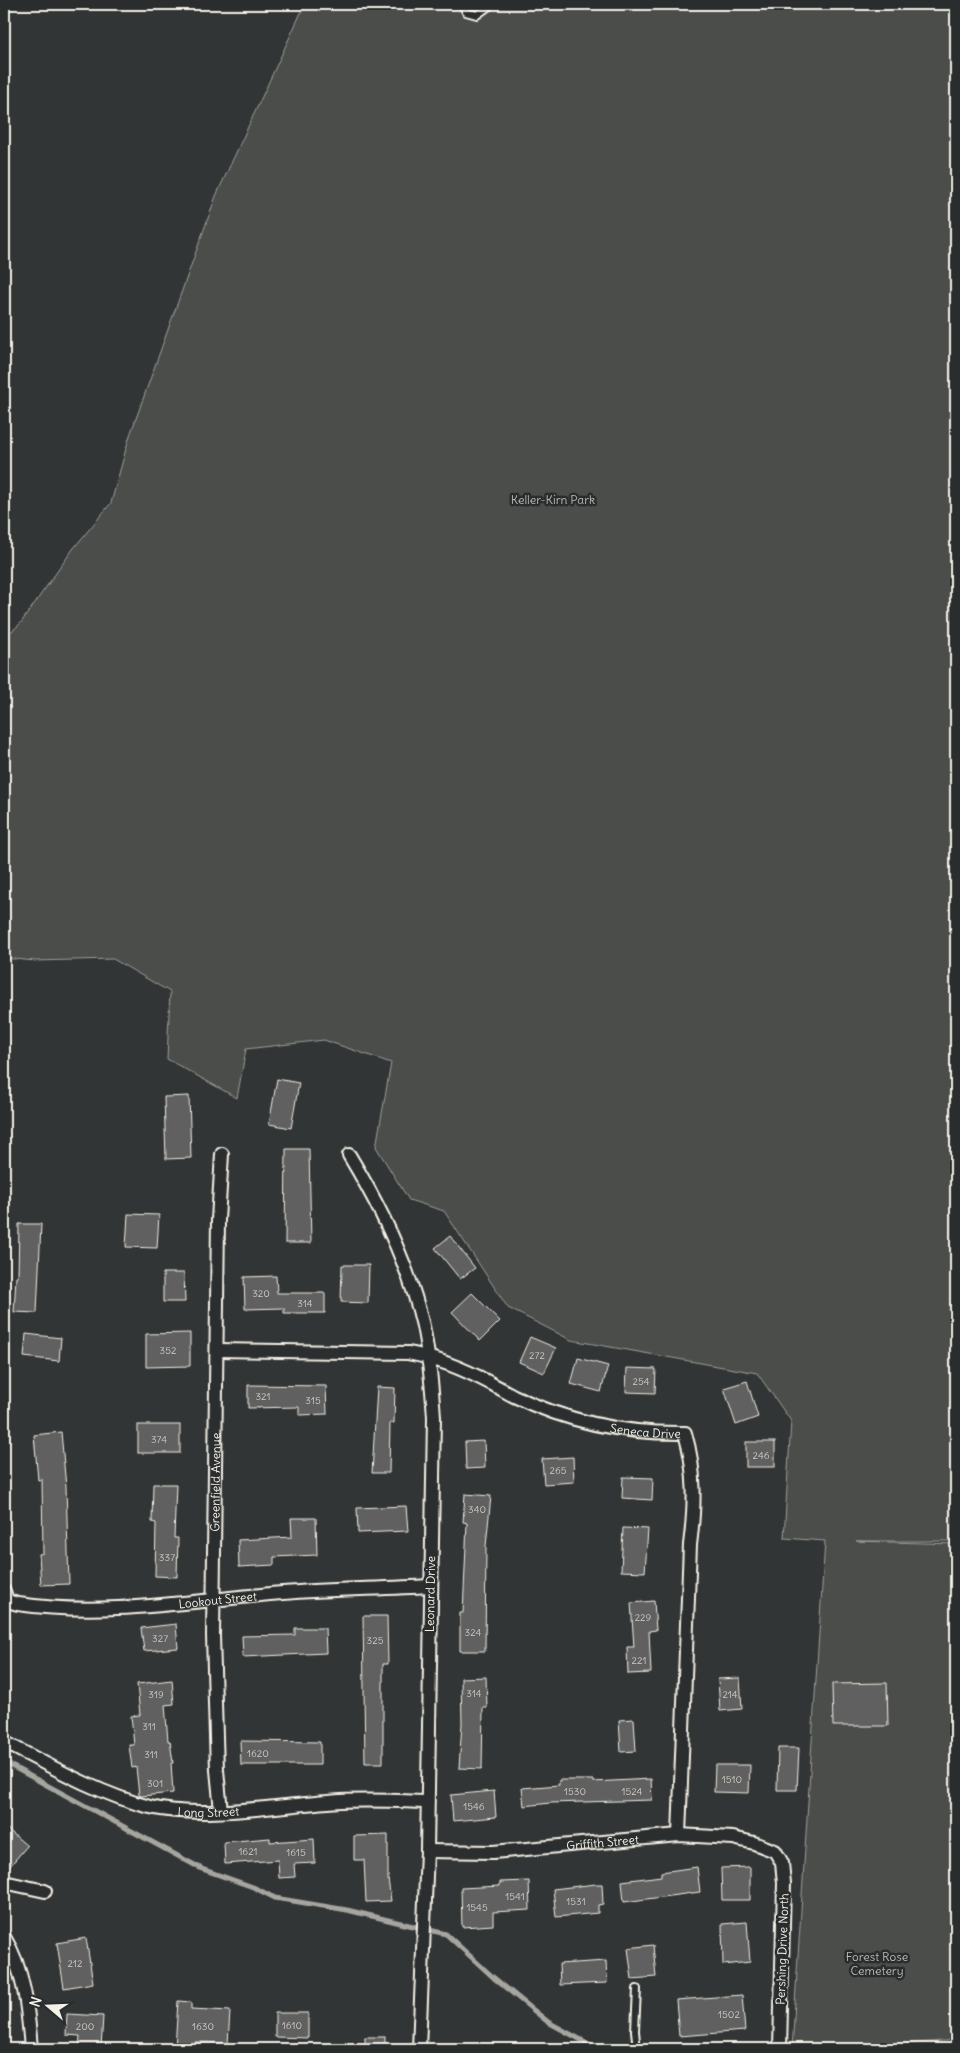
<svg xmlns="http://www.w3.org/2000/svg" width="960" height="2053" viewBox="0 0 960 2053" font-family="Delius,sans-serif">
  <rect width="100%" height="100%" fill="#323535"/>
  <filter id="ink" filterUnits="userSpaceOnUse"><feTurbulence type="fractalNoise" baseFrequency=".02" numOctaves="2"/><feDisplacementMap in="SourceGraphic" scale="10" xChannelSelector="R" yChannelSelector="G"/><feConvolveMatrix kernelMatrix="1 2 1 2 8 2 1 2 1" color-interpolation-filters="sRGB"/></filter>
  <g filter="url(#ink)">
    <path fill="#4b4d4c" stroke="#a09f9a" d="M305,4H956V1541H856L956,1544V2040L840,2049H792L825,1541L784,1538L791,1421L757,1373L571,1340L508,1308L444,1211L409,1200L376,1147L391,1063L324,1040L246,1049L237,1098L167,1059L170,992L113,959L35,961L4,958V638L20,624L73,549L111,503L129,438L216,196Z"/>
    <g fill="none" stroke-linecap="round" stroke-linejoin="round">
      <path stroke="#a6a5a0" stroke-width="5" d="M4,1762L202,1869L253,1887L275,1898L347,1910L446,1934L494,1978L548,2022L598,2049"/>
    </g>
    <g fill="#5f605f" stroke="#f4f1e8">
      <path d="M277,1079L299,1083L291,1128L269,1124Z"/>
      <path d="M189,1096L191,1158L166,1159L164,1097Z"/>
      <path d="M286,1149H309L311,1243H285Z"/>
      <path d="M128,1214L159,1215L157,1248L126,1247Z"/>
      <path d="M19,1224H41L37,1313L14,1312L16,1277H18Z"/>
      <path d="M450,1236L475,1268L460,1279L435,1248Z"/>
      <path d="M342,1265H369L368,1303L341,1302Z"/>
      <path d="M163,1273H184L185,1302H163Z"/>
      <path d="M276,1276L277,1293H325V1313H284V1308L245,1309L244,1277Z"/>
      <path d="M472,1293L500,1321L480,1341L452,1312Z"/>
      <path d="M190,1333V1366L146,1367V1334Z"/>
      <path d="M26,1334L61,1338L59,1361L24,1357Z"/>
      <path d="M530,1337L556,1348L544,1373L519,1362Z"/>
      <path d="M578,1358L608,1366L601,1392L571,1384Z"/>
      <path d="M627,1368L656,1369L655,1393L626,1392Z"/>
      <path d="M747,1381L758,1417L736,1425L724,1388Z"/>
      <path d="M248,1385L326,1386L327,1414L299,1415V1407L248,1408Z"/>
      <path d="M377,1387L395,1388L394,1423H390L389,1473H372Z"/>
      <rect x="138" y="1425" width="42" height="28"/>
      <path d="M61,1432L66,1487L69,1584L41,1585L39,1554L43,1553L42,1479L38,1480L34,1435Z"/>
      <path d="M484,1441L485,1468L466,1469L465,1442Z"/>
      <rect x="746" y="1442" width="29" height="25"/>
      <path d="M573,1457L574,1482L544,1484L542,1459Z"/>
      <path d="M623,1477L653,1478L652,1500L622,1498Z"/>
      <path d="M153,1484H176L174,1538H178L177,1577L155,1576L156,1523L152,1522Z"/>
      <path d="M465,1494L491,1496L486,1546L485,1651H460V1613H463L467,1523L463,1522Z"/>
      <path d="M406,1506L408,1531L358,1533L357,1508Z"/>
      <path d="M291,1518H316L317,1555L274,1557V1565L239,1567L238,1540L292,1537Z"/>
      <path d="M623,1528L648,1529L645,1572L621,1571Z"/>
      <path d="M654,1601L656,1630L649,1631L651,1673L628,1674L627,1647H634L631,1603Z"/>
      <path d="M363,1616H387L388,1664H383V1763H365Z"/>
      <path d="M176,1624L178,1648L144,1651L141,1628Z"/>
      <path d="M295,1628H325L326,1653L243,1657L242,1636L295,1635Z"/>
      <path d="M486,1677L487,1708H483L482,1769L459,1768L462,1723L461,1678Z"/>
      <path d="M740,1678L742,1709L720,1711L718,1679Z"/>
      <path d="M172,1680L174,1704L165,1705L168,1741H170L173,1763H171L173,1793L141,1796L139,1795L136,1767L132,1768L129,1745H134L131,1716L140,1715L137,1684Z"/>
      <path d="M887,1683L888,1726H833L832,1684Z"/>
      <path d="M634,1719L636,1751L621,1752L619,1720Z"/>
      <path d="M240,1741L320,1742V1765H241Z"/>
      <path d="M778,1748H799L797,1790H777Z"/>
      <path d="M715,1765H750L749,1793L714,1792Z"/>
      <path d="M651,1779L652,1800L550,1803L524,1806L522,1788L559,1785V1780H593V1782Z"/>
      <path d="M494,1791L496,1817L453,1821L451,1795Z"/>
      <path d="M4,1826L27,1846L4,1873Z"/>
      <path d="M388,1835V1879L391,1901L366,1902L364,1860H354V1836Z"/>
      <path d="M270,1838V1842L314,1839L315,1863L294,1864L295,1877L279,1878L278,1860L225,1864L224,1842Z"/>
      <path d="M697,1867L700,1892L624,1902L622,1881L661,1876V1872Z"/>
      <path d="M750,1867V1900H722L721,1868Z"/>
      <path d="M529,1881L530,1910L493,1912V1925L462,1927L461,1888L500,1886V1882Z"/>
      <path d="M596,1884H602L603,1904L598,1905V1913L556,1917L553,1889Z"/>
      <path d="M747,1922L750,1962L723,1965L722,1924Z"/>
      <path d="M86,1938L93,1983L64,1988L57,1943Z"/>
      <path d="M653,1945L656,1977L632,1979L628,1948Z"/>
      <path d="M606,1961L607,1983L560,1985L559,1964Z"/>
      <path d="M742,1995L745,2031L679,2036L676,2000Z"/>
      <path d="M178,2001L191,2002V2009L230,2011L228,2043L195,2042L194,2049H175Z"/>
      <path d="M275,2013H308V2038L275,2037Z"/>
      <path d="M67,2014L103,2016L101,2049H79L80,2036L66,2035Z"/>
      <rect x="365" y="2037" width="20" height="12"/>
    </g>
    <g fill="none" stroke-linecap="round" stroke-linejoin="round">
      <g stroke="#f4f1e8" stroke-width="10">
        <g id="service">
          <path d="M462,4L466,12L477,15L492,4"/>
          <path d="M637,1989L635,2031L637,2049"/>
        </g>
      </g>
      <g stroke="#f4f1e8" stroke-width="16">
        <g id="minor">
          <path d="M349,1155C381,1208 409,1265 423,1326C429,1356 432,1386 434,1417L427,1851L419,2049"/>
          <path id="s1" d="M218,1350L408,1353C437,1358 464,1369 490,1383C498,1387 506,1392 514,1396C568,1422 624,1434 685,1433C696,1471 695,1506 690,1545L679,1835"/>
          <path id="s2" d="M4,1591L7,1601L18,1604C106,1617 195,1600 283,1593C332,1589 381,1589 430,1586"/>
          <path id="s3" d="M4,1742C48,1765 101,1795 150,1807C203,1819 273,1806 328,1802C361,1799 395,1801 427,1802"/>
          <path id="s4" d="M221,1811L217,1770L213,1636L218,1220L222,1154"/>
          <path id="s5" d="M427,1851L493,1852L679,1835L733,1838L754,1843L775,1851L782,1863L784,1883L780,2049"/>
          <path d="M4,1882L45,1891"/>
          <path d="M4,1937C25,1971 28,2011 31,2049"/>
        </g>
      </g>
      <use href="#service" stroke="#2a2d2e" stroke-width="6"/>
      <use href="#minor" stroke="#2a2d2e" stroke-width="12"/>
    </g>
  </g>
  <g text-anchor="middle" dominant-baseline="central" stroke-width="5" stroke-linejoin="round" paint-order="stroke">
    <g font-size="10" fill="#cfcdc6">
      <text x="261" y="1293">320</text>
      <text x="305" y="1303">314</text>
      <text x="168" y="1350">352</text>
      <text x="537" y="1355">272</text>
      <text x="641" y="1381">254</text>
      <text x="263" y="1396">321</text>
      <text x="313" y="1400">315</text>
      <text x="159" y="1439">374</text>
      <text x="761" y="1455">246</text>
      <text x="558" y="1470">265</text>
      <text x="477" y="1509">340</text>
      <text x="167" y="1557">337</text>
      <text x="643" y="1617">229</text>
      <text x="473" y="1632">324</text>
      <text x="160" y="1638">327</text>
      <text x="375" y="1640">325</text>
      <text x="639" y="1660">221</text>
      <text x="474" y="1693">314</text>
      <text x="156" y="1694">319</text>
      <text x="730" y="1694">214</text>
      <text x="149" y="1726">311</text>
      <text x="258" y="1753">1620</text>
      <text x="151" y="1754">311</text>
      <text x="732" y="1779">1510</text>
      <text x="155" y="1783">301</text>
      <text x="575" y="1791">1530</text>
      <text x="632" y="1791">1524</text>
      <text x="474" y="1806">1546</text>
      <text x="248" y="1851">1621</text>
      <text x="296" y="1852">1615</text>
      <text x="515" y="1896">1541</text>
      <text x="576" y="1901">1531</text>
      <text x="477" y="1907">1545</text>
      <text x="75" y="1963">212</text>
      <text x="729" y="2014">1502</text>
      <text x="292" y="2025">1610</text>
      <text x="85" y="2026">200</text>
      <text x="203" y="2026">1630</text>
    </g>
    <g font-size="12" fill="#b9b8b1" stroke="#2a2d2e">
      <text x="553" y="499">Keller-Kirn Park</text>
      <text x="877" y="1956">Forest Rose<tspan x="877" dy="14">Cemetery</tspan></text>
    </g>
    <g font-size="12" fill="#f4f1e8" stroke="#2a2d2e">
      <text stroke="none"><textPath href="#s1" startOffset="442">Seneca Drive</textPath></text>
      <text stroke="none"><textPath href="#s4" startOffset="329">Greenfield Avenue</textPath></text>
      <text transform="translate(430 1594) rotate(-89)">Leonard Drive</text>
      <text stroke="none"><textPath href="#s2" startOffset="222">Lookout Street</textPath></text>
      <text stroke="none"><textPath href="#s3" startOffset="219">Long Street</textPath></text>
      <text stroke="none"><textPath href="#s5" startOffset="176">Griffith Street</textPath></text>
      <text transform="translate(782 1949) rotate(-88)">Pershing Drive North</text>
    </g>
  </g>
  <rect width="960" height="2053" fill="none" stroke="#2a2d2e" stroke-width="20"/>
  <rect x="10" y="10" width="940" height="2033" fill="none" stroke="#f4f1e8" stroke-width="2" filter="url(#ink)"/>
  <g transform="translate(48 2006) rotate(289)" stroke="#2a2d2e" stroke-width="4" paint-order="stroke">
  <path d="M0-4L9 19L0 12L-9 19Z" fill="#f4f1e8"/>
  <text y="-8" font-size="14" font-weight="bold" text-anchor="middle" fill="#f4f1e8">N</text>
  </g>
</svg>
